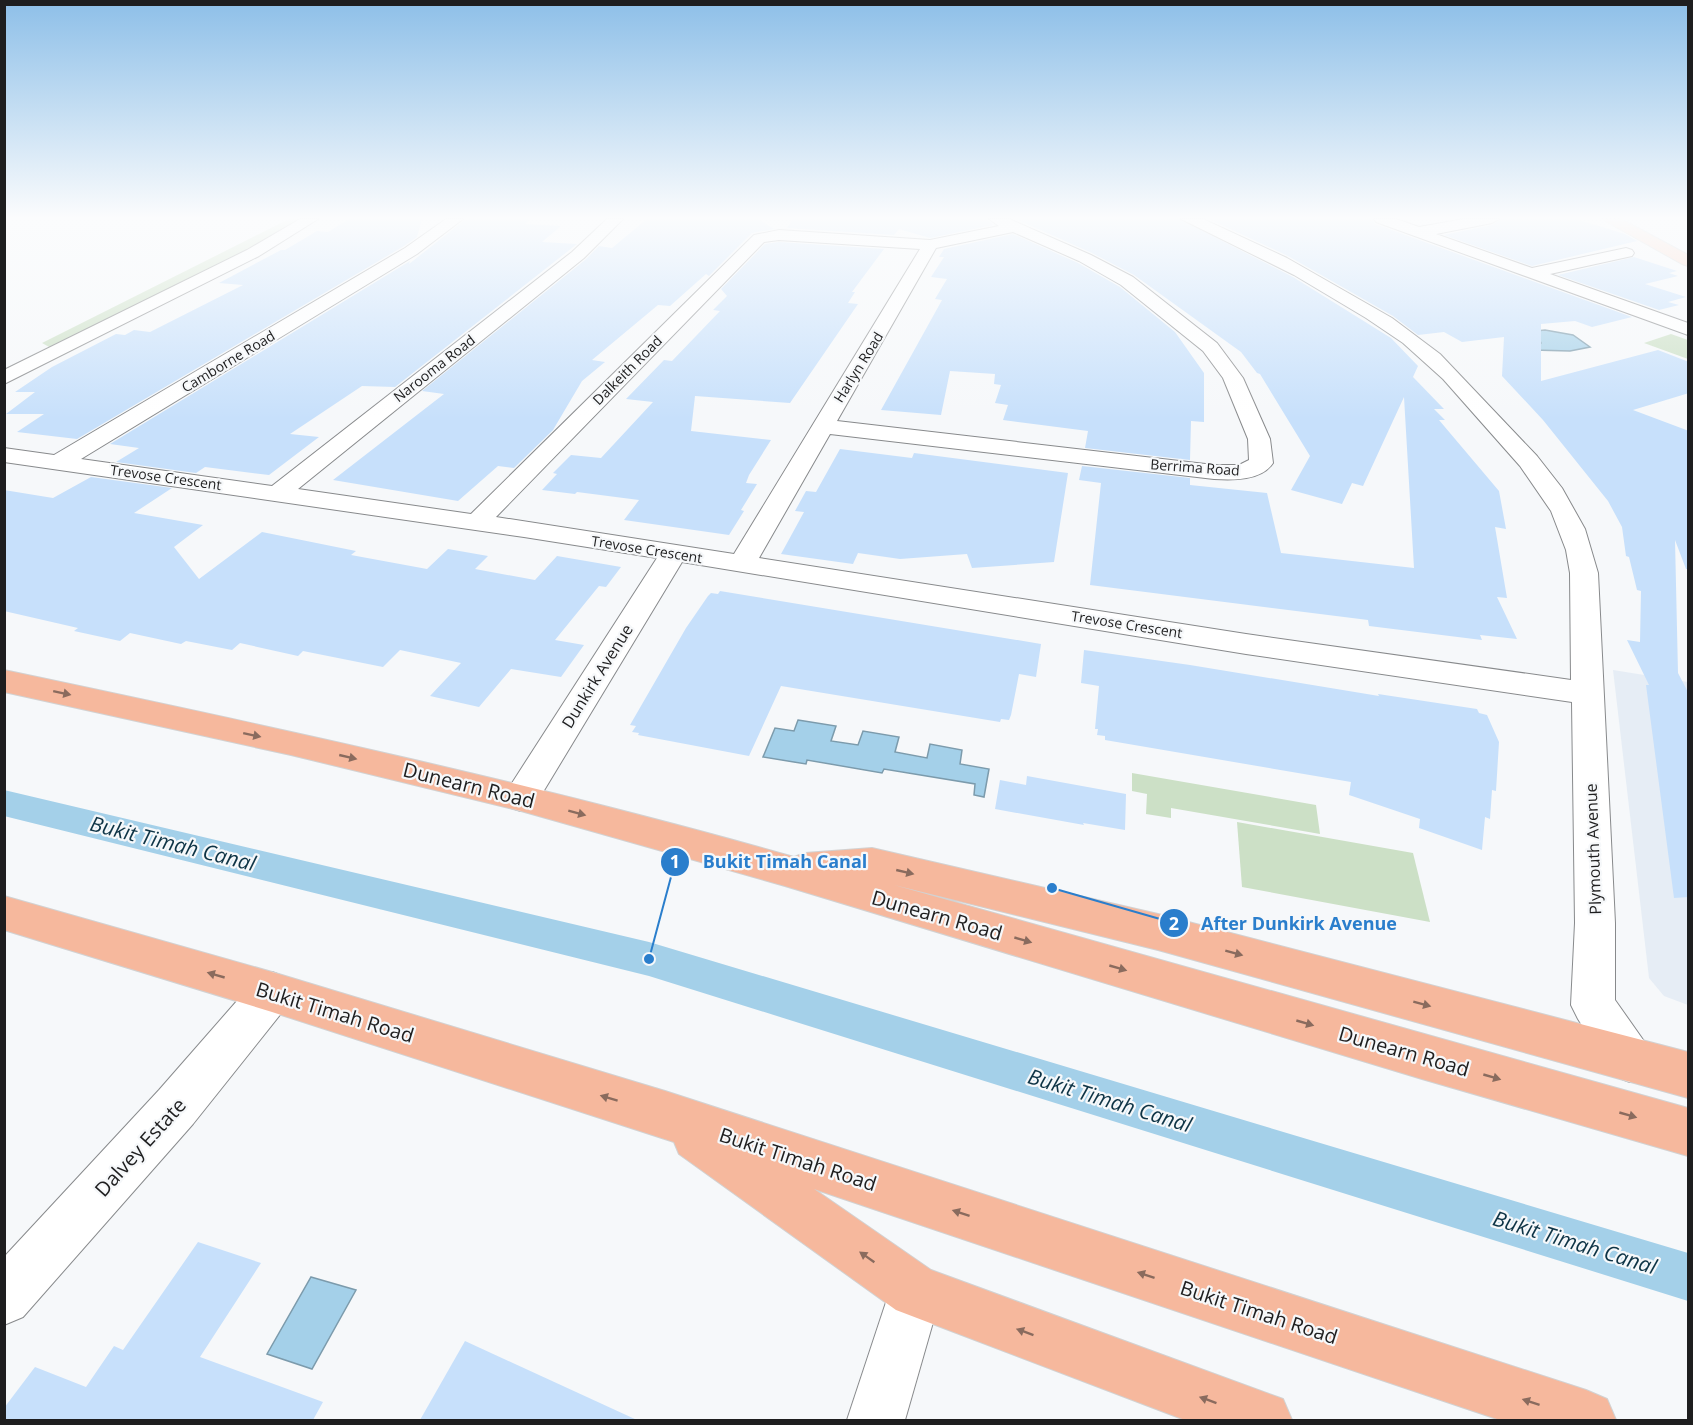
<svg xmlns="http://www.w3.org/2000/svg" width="1693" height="1425" viewBox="0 0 1693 1425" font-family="'Open Sans',sans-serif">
  <rect width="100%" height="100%" fill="#f6f8fa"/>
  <path fill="#e6edf5" d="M1613,670L1688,682V1005L1664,996L1649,978Z"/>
  <g fill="#cce0c6">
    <path d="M289,219H301L219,265L51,348L42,343Z"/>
    <path d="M1671,334L1688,340V359L1644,343Z"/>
    <path d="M1132,773L1316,805L1320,834L1171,808V818L1146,814L1147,794L1132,791Z"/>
    <path d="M1237,822L1413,853L1430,922L1242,887Z"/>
  </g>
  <g fill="#a4d0e9" stroke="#7c9bac" stroke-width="1.5">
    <path d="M1545,330L1573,335L1590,347L1570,351L1534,350L1541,343L1536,331Z"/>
    <path d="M798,720L836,726L831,741L858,745L863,731L899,737L895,752L927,758L930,744L962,750L960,764L989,769L984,797L974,795L975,784L884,769L882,773L807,760L806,764L763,757L775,728L794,731Z"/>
    <path d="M311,1277L356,1290L312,1369L267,1354Z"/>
  </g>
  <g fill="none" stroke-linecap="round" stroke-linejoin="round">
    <path fill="#a4d0e9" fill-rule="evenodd" d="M4,790L649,942L1688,1253V1301L649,976L4,816Z"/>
  </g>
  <g fill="#c7e0fb">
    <path d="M349,219H422L417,237L404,246L77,439L17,432L44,414H6L35,392H15L52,367L116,334L125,335L134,330L150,332L243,285L219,283L281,250H285L317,231L328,232Z"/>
    <path d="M466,219H530L525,224L561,226L542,242L577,244L395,387L362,386L290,434L319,437L269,475L205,467L196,473L116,462L139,448L110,444L410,261L409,264Z"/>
    <path d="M647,219H758L774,229L752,233L709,276L706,274L670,306L658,305L592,360L605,362L582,381L553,430L514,468L498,466L458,501L333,480L444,394L422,391L585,260L599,246L612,248Z"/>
    <path d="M793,219H987L993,225L930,238L899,229L894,235L787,228Z"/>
    <path d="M1016,219H1179L1293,277L1391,338L1418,366L1413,377L1444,409H1434L1445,420H1439L1499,491L1506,529L1495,527L1507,598L1497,597L1517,639L1480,635L1482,640L1369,626L1368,620L1090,585L1101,483L1079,480L1082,466L1190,478V485L1267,493L1281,553L1414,568L1404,397L1363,486L1352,483L1342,504L1291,490L1310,456L1260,374L1257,373L1241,352L1134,275L1092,253Z"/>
    <path d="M1209,219H1372L1375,224L1632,317L1592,327L1575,321L1541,324V381L1658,350L1689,362V393L1633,410L1689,431V569H1686L1675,540L1678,673L1689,694V897L1674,898L1646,685H1649L1627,640L1640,642L1641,591L1637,590L1629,557L1626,556L1622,527L1608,501L1543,420L1502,376L1504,337L1462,342L1444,332L1418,335L1393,316L1288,256Z"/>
    <path d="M1501,219H1576L1625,234L1637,241L1532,266L1444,235L1492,225Z"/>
    <path d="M1013,234L1078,263L1120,287L1175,332L1204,373V422L1191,421L1190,460L1085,448L1088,431L1003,420L1008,405L995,403L1001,385L994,384L995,374L950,371L941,415L881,410L942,300L935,299L947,279L931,277L944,257H939L944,249Z"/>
    <path d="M779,242L884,249L852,292H855L848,303L858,304L790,403L695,396L691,431L771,440L749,475L746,483L757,484L741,510L744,511L729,535L624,520L639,500L577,492L575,494L542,490L557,474L553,473L571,455L601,458L653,402L626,399L664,360L672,361L720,311L713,310L727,296L721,289L765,244Z"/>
    <path d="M1634,257L1677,271L1669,273L1678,276L1645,284L1686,297L1668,302L1679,305L1659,310L1558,275Z"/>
    <path d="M840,449L912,458L914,453L1068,473L1054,562L972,568L967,554L900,559L858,553L853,564L781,554L804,512L795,511L806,491L816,492Z"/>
    <path d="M91,477L172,488L134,513L203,525L174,547L199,579L262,532L356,551L351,555L427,569L448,549L488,556L475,569L535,580L557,556L621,567L606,587L599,586L555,640L584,645L561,677L511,669L479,707L430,696L461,663L400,650L383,667L303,651L298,656L240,643L232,650L186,641L181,644L130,633L120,641L74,631L78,628L4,611V490L53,498Z"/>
    <path d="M720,591L1041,644L1036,677L1019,674L1011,715L1009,720L1001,719L1000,722L781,686L749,756L638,735L639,733L632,732L636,726L630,725L686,628L708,596L711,593L718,594Z"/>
    <path d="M1084,650L1190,665L1379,696L1378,694L1477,709L1479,713L1487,715L1499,742L1496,791L1492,790L1490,819L1485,817L1482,850L1419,828L1420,819L1349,795L1351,782L1105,740V736L1097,735L1098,729H1095L1099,686L1081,683Z"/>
    <path d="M1027,776L1126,794L1125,830L1083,823L1084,825L995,809L1000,780L1026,785Z"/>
    <path d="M198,1242L261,1263L200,1357L323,1402L313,1420H4V1408L35,1367L86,1387L114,1346L123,1350Z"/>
    <path d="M465,1341L637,1420H420Z"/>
  </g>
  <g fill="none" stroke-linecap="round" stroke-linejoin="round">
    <g stroke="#888a8c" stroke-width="2">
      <g id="minor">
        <path d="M300,219H318L259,256L4,384V370L247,250Z"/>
        <path d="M446,219H463L417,254L81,459L272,486L572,252L607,219H623L584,258L298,489L471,514L754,235L779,230L930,240L999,226L989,219H1009L1091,255L1133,277L1217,343L1243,378L1270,439L1273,463C1261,481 1233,480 1214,479L830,434L759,558L1246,634L1571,680L1570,573L1566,550L1551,511L1520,466L1443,379L1403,343L1366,318L1294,275L1181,219H1203L1287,258L1392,318L1440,354L1537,456L1562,488L1585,529L1598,573L1615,923V1000L1646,1044L1653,1060L1646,1076L1630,1082L1614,1076L1578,1019L1571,1005L1575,923L1572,702L1246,654L682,562L534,807L521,811L508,807L503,797L657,558L524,537L4,462V448L54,455L405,248ZM1013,232L1079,261L1121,285L1203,351L1223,378L1248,439L1249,460L1239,465H1214L837,421L936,248ZM779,240L920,249L734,554L496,517L764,242Z"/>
        <path d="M1374,219H1396L1419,227L1464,219H1499L1492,223L1436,234L1532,268L1626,248L1632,250L1634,253L1632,256L1550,274L1688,323V335L1376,222Z"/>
        <path d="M272,972L287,978L294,992L287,1006L193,1124L23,1317L4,1325V1257L159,1090L257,978Z"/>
        <path d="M915,1264L934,1272L942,1291L905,1420H847L896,1272Z"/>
      </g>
    </g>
    <g stroke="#d2d2d2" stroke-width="2">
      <path id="major" d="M1602,219H1621L1688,255V266L1682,264Z"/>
    </g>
    <g stroke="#d2d2d2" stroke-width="2">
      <g id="highway">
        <path d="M4,670C269,726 534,783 794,857L805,853L872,848L1158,914L1688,1052V1098L1158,950L894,885L1688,1108V1156L1422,1079L785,886L521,811L291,755L4,692Z"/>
        <path d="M4,896L272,972L665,1091L1586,1390L1607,1399L1616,1420H1500L814,1189L931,1270L1283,1399L1292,1420H1185L896,1310L679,1154L674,1142L272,1012L4,930Z"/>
      </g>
    </g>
    <use href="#minor" fill="#fff" fill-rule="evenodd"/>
    <use href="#major" fill="#fad4c4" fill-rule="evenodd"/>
    <use href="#highway" fill="#f6b89d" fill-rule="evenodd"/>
  </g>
  <defs><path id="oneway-solid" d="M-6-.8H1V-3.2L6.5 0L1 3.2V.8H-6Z" transform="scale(1.5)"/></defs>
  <g fill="#8a6b5e">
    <use href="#oneway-solid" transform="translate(62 693) rotate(12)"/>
    <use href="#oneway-solid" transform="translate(252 735) rotate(12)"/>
    <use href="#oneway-solid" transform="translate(348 757) rotate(13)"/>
    <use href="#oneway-solid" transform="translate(577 813) rotate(15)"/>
    <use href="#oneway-solid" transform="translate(905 872) rotate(13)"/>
    <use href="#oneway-solid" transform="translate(1023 940) rotate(16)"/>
    <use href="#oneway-solid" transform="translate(1234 953) rotate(15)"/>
    <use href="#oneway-solid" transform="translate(1118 968) rotate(16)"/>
    <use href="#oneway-solid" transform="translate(216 975) rotate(-164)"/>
    <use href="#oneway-solid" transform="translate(1422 1004) rotate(15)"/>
    <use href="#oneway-solid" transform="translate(1305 1023) rotate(16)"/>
    <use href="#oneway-solid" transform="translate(1492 1077) rotate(16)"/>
    <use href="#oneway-solid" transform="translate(609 1098) rotate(-163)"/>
    <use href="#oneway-solid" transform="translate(1628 1115) rotate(16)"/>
    <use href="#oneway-solid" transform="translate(961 1213) rotate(-162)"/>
    <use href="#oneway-solid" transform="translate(867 1257) rotate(-145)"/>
    <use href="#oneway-solid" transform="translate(1146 1275) rotate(-162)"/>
    <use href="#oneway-solid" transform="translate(1025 1332) rotate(-160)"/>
    <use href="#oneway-solid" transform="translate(1208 1400) rotate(-160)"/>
    <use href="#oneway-solid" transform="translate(1531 1402) rotate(-162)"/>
  </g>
  <linearGradient id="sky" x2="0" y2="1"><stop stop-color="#8dbfe8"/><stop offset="0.52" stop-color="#fbfcfd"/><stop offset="1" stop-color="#fbfcfd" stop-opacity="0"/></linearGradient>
  <rect width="1693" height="419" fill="url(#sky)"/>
  <g text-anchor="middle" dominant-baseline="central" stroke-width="4.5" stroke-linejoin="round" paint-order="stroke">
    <g font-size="14" fill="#1e1e1f" stroke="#f6f8fa">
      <text transform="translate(228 361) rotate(-31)">Camborne Road</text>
      <text transform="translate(858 367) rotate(-58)">Harlyn Road</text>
      <text transform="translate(434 368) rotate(-38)">Narooma Road</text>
      <text transform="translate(627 370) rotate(-45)">Dalkeith Road</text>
      <text transform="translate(1195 467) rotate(4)">Berrima Road</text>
      <text transform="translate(166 477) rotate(8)">Trevose Crescent</text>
      <text transform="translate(647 549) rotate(9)">Trevose Crescent</text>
      <text transform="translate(1127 624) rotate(9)">Trevose Crescent</text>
    </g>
    <g font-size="16" fill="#1e1e1f" stroke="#f6f8fa">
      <text transform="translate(597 676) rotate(-58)">Dunkirk Avenue</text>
      <text transform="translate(1593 849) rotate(-92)">Plymouth Avenue</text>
    </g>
    <g font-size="20" fill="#1e1e1f" stroke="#f6f8fa">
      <text transform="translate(469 785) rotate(14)">Dunearn Road</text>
      <text transform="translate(937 915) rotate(16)">Dunearn Road</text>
      <text transform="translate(335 1012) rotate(17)">Bukit Timah Road</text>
      <text transform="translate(1404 1051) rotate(16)">Dunearn Road</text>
      <text transform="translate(140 1147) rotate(-48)">Dalvey Estate</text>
      <text transform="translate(798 1159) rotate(18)">Bukit Timah Road</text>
      <text transform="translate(1259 1312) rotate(18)">Bukit Timah Road</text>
    </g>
    <g font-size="21" font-style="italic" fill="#0e3446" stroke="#f6f8fa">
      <text transform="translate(173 843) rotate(14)">Bukit Timah Canal</text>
      <text transform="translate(1110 1100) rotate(17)">Bukit Timah Canal</text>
      <text transform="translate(1575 1242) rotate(17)">Bukit Timah Canal</text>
    </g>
  </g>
  <path fill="none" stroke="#2a7ecc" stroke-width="2" d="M649 959L675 862M1052 888L1174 923"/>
  <g fill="#2a7ecc" stroke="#f6f8fa" stroke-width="2">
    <circle cx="649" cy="959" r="6"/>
    <circle cx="1052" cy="888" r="6"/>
    <circle cx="675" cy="862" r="15"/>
    <circle cx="1174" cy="923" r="15"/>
  </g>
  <g font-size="18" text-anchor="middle" font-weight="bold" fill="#fff">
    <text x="675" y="868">1</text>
    <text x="1174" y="930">2</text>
  </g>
  <g font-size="18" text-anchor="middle" font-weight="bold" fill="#2a7ecc" stroke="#f6f8fa" stroke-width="4.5" stroke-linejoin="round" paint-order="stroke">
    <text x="785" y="868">Bukit Timah Canal</text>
    <text x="1299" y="930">After Dunkirk Avenue</text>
  </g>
  <rect width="1693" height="1425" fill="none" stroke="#1e1e1f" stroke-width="12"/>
</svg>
